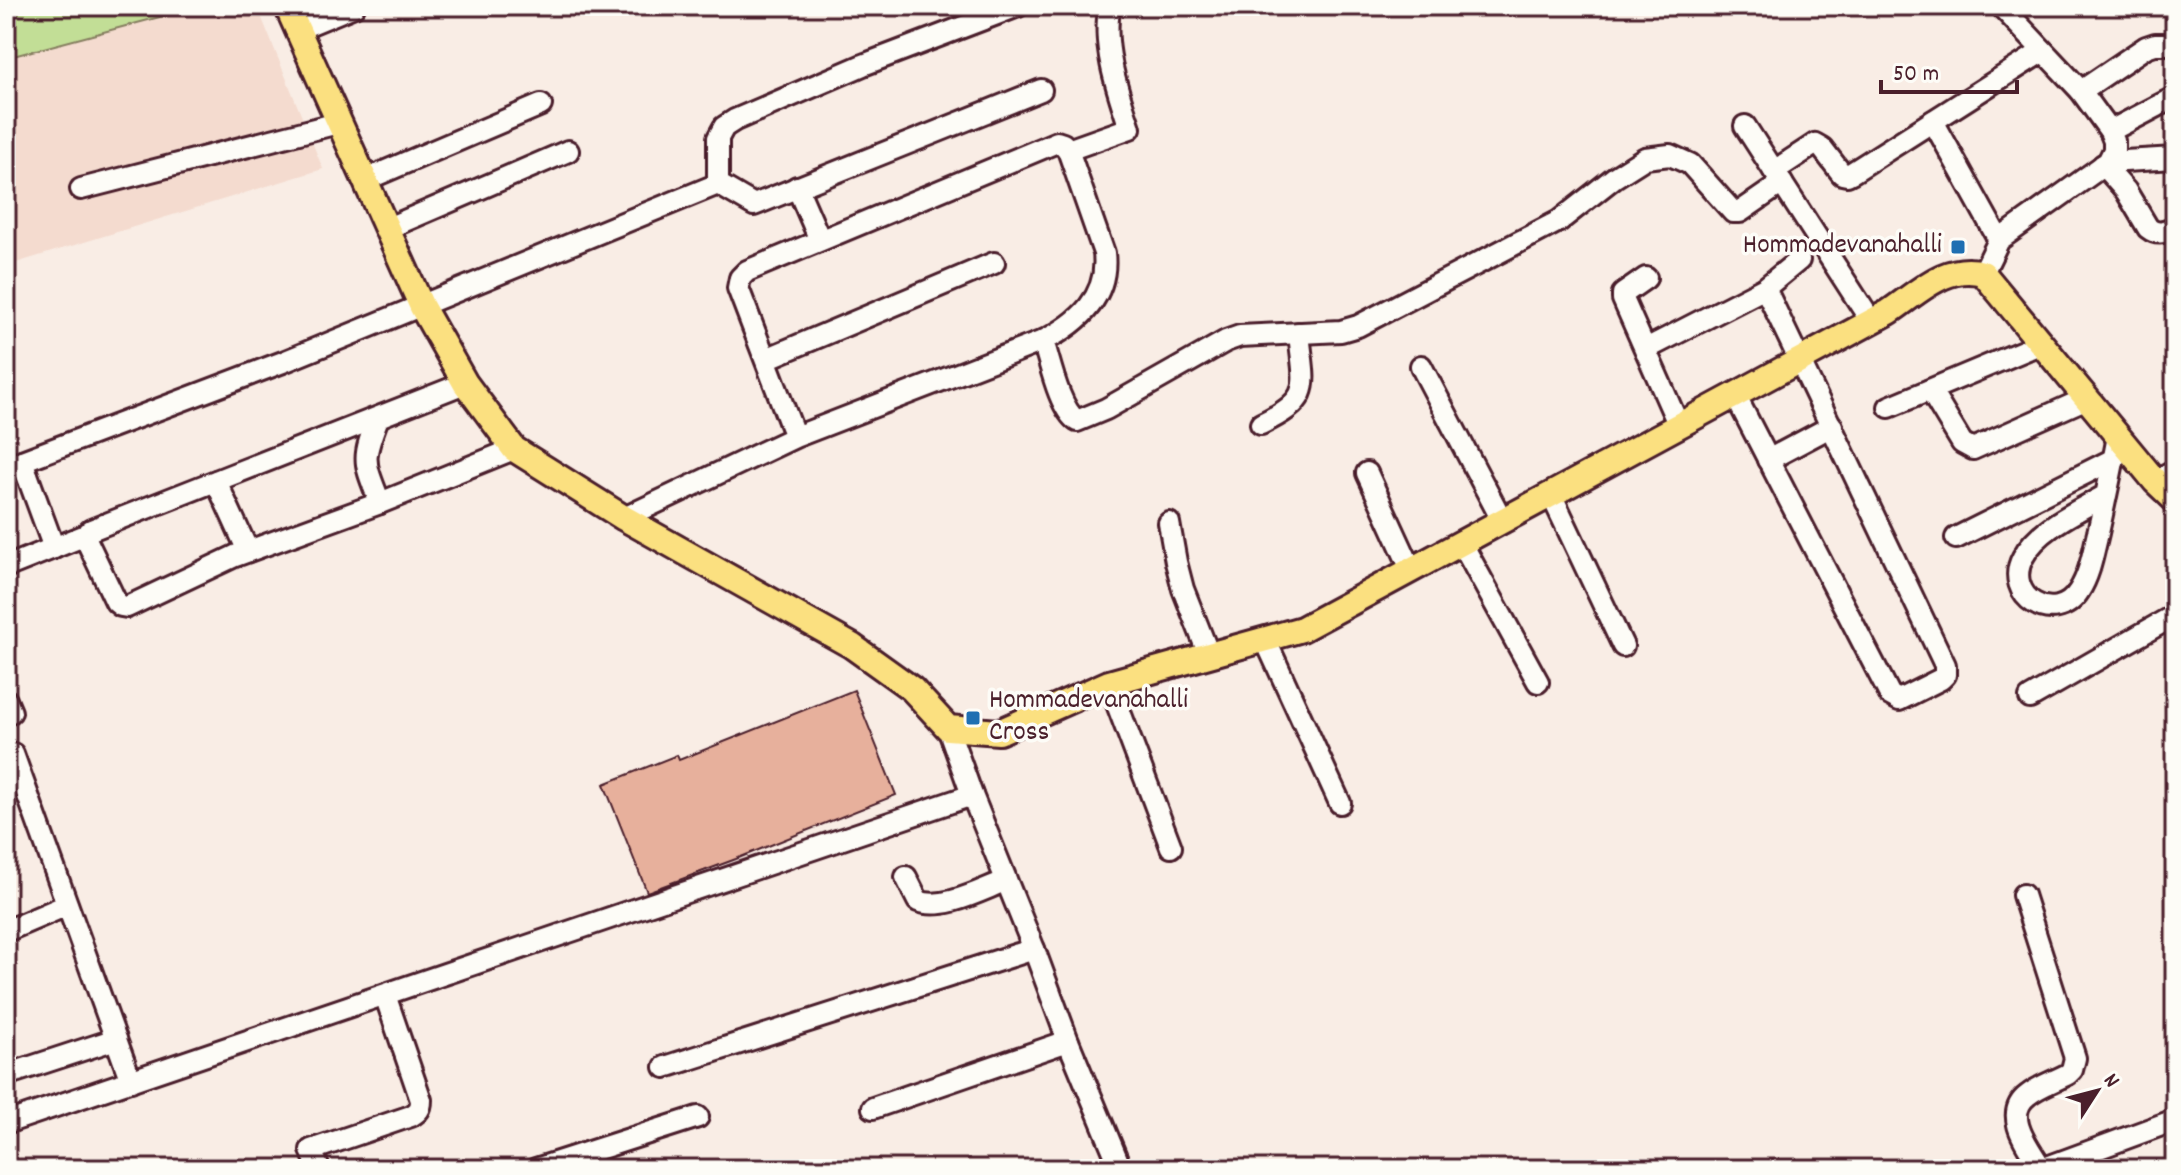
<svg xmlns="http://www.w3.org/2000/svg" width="2181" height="1175" viewBox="0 0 2181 1175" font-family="Dekko,sans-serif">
  <rect width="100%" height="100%" fill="#f9ede5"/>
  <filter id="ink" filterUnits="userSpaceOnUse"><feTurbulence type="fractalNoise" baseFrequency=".0125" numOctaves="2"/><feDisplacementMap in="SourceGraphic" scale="16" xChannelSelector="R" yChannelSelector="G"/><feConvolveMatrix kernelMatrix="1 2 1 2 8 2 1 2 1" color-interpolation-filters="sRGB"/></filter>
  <g filter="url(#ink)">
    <path fill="#f4dbcf" d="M201,6H257L323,169L6,266V58Z"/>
    <path fill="#c2de96" stroke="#867e60" stroke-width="2" d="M6,6H201L6,58Z"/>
    <path fill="#e7b09c" stroke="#4a1f2b" stroke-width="2" d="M854,690L896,795L736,859L647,892L604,784L677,755L679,760Z"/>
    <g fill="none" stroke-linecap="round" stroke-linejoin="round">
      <g stroke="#4a1f2b" stroke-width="26">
        <g id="minor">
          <path d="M296,30L354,6"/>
          <path d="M2081,91L2146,47L2155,44H2175"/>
          <path d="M1933,121L1999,240"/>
          <path d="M1745,126L1871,321"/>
          <path d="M2110,131L2175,97"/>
          <path d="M1068,150L1130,128C1118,92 1101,44 1110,6"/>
          <path d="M2108,162L2175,158"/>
          <path d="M2103,165L2126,191L2148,228C2158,236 2164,232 2175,228"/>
          <path d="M1774,171L1815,144L1822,148L1842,174L1847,175L1853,172L2043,51"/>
          <path d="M365,180L541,105"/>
          <path d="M718,184V138L724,127L735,120L863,65L1018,6"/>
          <path d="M718,184L754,205L1041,90"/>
          <path d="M797,187L820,240"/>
          <path d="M81,189L338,123"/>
          <path d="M388,228L568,151"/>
          <path d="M1983,273L1999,240L2108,162L2114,150V141L2110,131L2081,91L2001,6"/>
          <path d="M1646,278L1623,294V299L1679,426"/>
          <path d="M1765,288L1799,260"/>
          <path d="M1043,341C1050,362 1059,408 1077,421L1106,409L1226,341L1240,336L1341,331L1358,326L1559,221L1615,177L1645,158L1670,155L1690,164L1733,212H1740L1782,183"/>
          <path d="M1646,349L1765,288L1945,665V675L1941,679L1899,700L1890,695L1735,395"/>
          <path d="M766,359L994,263"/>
          <path d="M1421,366L1502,520"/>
          <path d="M465,383L91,530L86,535V539L116,602L121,606L127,607L235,556L380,503L514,449"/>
          <path d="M1930,390L1962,443L1973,449L2087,398"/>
          <path d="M1889,407L2042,343"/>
          <path d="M378,418C361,461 364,461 380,503"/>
          <path d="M1261,424C1315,398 1304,386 1299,333"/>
          <path d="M1768,460L1832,426"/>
          <path d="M22,461L54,548"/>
          <path d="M6,467L283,362L718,184"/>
          <path d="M1367,473L1411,569"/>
          <path d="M216,481L248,551"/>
          <path d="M2155,481L2175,470"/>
          <path d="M1551,494L1623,646"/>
          <path d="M2106,495C2080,510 2038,528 2023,557C2002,596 2055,629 2079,591C2090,574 2093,553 2098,533C2105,501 2112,468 2118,436"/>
          <path d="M624,518L795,437L1043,341C1079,323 1109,297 1104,253L1068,150L1063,144L1057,142L747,271L740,278L738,288L795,437"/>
          <path d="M1169,523L1176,562L1183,589L1209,655"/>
          <path d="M1956,538L2114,459"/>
          <path d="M1461,542L1538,682"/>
          <path d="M6,567L86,535"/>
          <path d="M1265,639L1340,803"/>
          <path d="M1109,683L1171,847"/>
          <path d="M2030,698L2175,615"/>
          <path d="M6,700L11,712L6,715"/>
          <path d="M948,728L972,795L1034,949L1068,1041L1121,1169"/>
          <path d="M6,759L13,754L131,1081"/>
          <path d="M906,877L918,901C943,911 981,890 1005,881"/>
          <path d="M2023,895L2075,1058L2072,1070L2068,1074C2055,1081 2039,1086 2028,1095C2001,1115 2030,1149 2042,1169"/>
          <path d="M6,931L67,905"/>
          <path d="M665,1067L1034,949"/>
          <path d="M6,1075L116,1039"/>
          <path d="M873,1108L1068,1041"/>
          <path d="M6,1123L972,795"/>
          <path d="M319,1169L311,1150L411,1116C418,1112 421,1109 421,1100L385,995"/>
          <path d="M536,1169L698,1117"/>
          <path d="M2042,1169L2175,1120"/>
        </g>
      </g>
      <g stroke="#4a1f2b" stroke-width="30">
        <path id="major" d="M287,6L422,307L465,383L514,449L624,518L852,646L912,689L948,728L999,732L1109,683L1302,629L1889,312C1919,292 1946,263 1983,273L2155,481L2175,500"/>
      </g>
      <use href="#minor" stroke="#fdfcf7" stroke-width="20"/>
      <use href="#major" stroke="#fbe080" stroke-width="24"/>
    </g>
  </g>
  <g fill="#1f6fb2" stroke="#fdfcf7" stroke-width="3">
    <rect x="1950" y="239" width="16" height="16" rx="4"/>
    <rect x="965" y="710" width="16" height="16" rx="4"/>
  </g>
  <g text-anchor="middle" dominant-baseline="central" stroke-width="7" stroke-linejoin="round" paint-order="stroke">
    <g font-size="28" fill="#4a1f2b" stroke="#fdfcf7" text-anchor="end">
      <text x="1942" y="247">Hommadevanahalli</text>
      <text x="989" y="702" text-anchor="start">Hommadevanahalli<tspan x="989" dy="32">Cross</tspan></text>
    </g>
  </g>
  <rect width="2181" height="1175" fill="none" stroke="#fdfcf7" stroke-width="32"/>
  <rect x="16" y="16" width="2149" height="1143" fill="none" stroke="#4a1f2b" stroke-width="3" filter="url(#ink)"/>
  <g transform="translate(2097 1091) rotate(54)" stroke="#fdfcf7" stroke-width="6" paint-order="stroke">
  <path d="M0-6L14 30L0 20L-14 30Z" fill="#4a1f2b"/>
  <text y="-12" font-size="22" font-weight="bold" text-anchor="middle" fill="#4a1f2b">N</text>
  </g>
  <path d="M1881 80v12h136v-12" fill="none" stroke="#4a1f2b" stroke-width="4"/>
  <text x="1893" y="80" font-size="24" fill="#4a1f2b" stroke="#fdfcf7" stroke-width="6" paint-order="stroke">50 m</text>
</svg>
